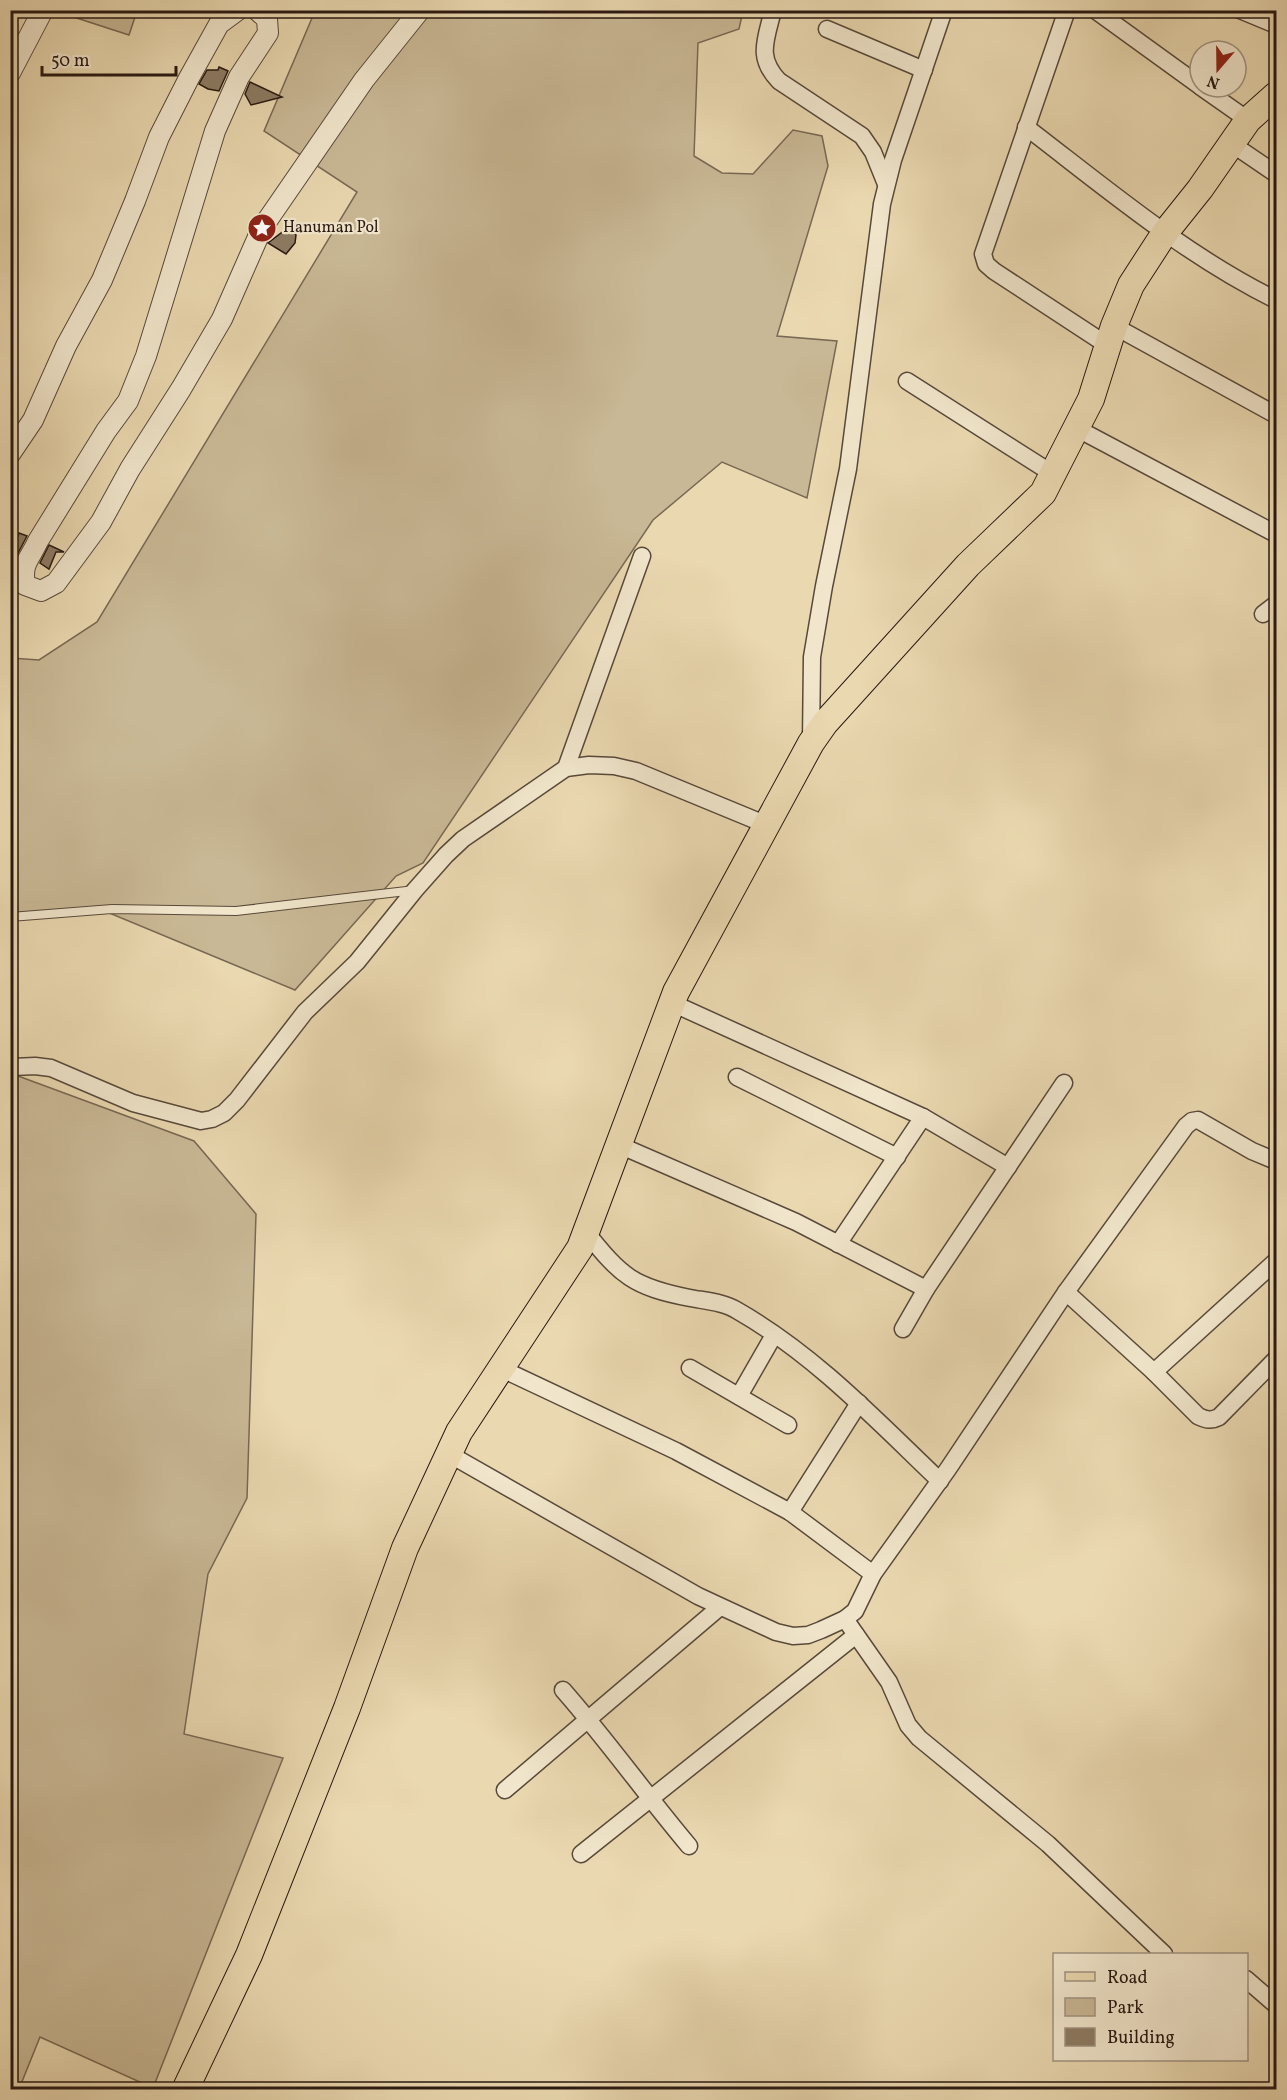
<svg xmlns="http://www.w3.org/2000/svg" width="1287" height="2100" viewBox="0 0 1287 2100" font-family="Vollkorn,serif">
  <rect width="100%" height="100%" fill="#ead8b0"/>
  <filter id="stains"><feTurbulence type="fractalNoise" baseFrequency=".00333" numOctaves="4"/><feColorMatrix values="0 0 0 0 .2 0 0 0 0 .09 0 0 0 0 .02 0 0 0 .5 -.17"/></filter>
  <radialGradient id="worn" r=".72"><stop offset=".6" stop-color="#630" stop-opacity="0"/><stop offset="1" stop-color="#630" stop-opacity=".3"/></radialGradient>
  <g fill="#c9b895" stroke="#786854" stroke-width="1.5">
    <path d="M55,11H137L129,35Z"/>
    <path d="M315,11H743L739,29L698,43L694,156L722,173L753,174L793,130L822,136L828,166L777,336L837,341L807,498L722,462L653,520L423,863L396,876L295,990L95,907L11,921V658L39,660L97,622L357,192L264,131Z"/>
    <path d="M10,1073L194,1141L256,1214L247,1498L208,1574L184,1734L283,1758L153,2088L40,2037L19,2089H11Z"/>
  </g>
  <g fill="#8d7c64" stroke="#281912" stroke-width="1.5">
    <path d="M219,67L228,71L219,91L208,89L199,84L207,70H218Z"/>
    <path d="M250,82L282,97L251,105L245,94Z"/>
    <path d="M285,230H292L296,235L295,243L286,254L268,243Z"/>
    <path d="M19,533L27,536L17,555H11Z"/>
    <path d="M49,545L64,552H56L49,569L40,563Z"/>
  </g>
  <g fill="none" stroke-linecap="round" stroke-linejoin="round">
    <g stroke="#58493a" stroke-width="10">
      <path id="service" d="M10,917L112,909L236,911L415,890"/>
    </g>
    <g stroke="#58493a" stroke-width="19">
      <g id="minor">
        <path d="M773,10C766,40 756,57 779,81L862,136L873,152L886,184"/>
        <path d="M1067,10L983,254L986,264L994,271L1107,345"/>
        <path d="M1095,10L1200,86"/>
        <path d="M1240,10L1276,25"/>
        <path d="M827,29L924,70"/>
        <path d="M1201,87L1248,120"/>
        <path d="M1026,127C1107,189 1185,255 1276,300"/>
        <path d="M1232,144L1276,174"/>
        <path d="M1114,326L1276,415"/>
        <path d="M907,381L1053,474"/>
        <path d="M1076,428L1276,534"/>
        <path d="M1263,614L1276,604"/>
        <path d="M811,742L812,657L824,586L848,469L882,204L893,160L944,10"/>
        <path d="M566,768L642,556"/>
        <path d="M672,1003L923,1117L1008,1167"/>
        <path d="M13,1067L35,1066L51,1068L133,1103L201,1121L212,1119L224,1113L237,1100L305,1012L357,962L415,890L446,855L463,839L566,768L589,765L614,766L636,771L767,825"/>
        <path d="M737,1077L897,1157"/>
        <path d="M619,1145L796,1222L926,1289"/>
        <path d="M586,1232C621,1276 633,1287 690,1298C706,1301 724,1302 738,1311C815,1355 876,1420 940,1481"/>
        <path d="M838,1244L923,1117"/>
        <path d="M1066,1292L1154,1372L1198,1416C1206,1420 1211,1421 1219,1417L1276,1359"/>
        <path d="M903,1329L926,1289L1064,1083"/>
        <path d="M690,1368L788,1425"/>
        <path d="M502,1369L676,1451L790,1512L873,1574"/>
        <path d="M1154,1372L1276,1261"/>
        <path d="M739,1396L774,1335"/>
        <path d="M449,1454L698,1596L776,1632L793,1636L808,1635L821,1630L845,1619L855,1611L873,1574L948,1469L1066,1292L1186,1126L1192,1121L1198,1120L1252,1151L1276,1161"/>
        <path d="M790,1512L859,1403"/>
        <path d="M845,1619L889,1682L908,1725L919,1738L1048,1844L1164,1954"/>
        <path d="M563,1690C607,1740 646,1795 689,1846"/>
        <path d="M505,1790L720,1607"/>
        <path d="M581,1854L856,1635"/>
        <path d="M1246,1979L1276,2005"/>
      </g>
    </g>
    <g stroke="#58493a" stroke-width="22">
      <g id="tertiary">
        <path d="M257,10L267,19L268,33L239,77L215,131L146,356L128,401L106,431L38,541C30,559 21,563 25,585L41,591L56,583L101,522L130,469L181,389L222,319L262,228L364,80L420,10"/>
        <path d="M10,73L43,10"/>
        <path d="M10,454L33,420L66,346L102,280L135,201L159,137L189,78L219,24L238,10"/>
      </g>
    </g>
    <g stroke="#281912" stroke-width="28">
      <path id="primary" d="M185,2090L249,1955L347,1708L405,1548L459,1432L580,1248L676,992L811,743L825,723L968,565L1043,493L1091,399L1114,326L1131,285L1164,234L1200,189L1248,120L1276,95"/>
    </g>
    <use href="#service" stroke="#f1e6cc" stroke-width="8"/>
    <use href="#minor" stroke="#f1e6cc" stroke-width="16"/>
    <use href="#tertiary" stroke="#f1e6cc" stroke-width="20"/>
    <use href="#primary" stroke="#ead8b0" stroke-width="26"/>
  </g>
  <defs>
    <g id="sight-disc" transform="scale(1.5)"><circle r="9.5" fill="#8f2418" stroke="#f1e6cc"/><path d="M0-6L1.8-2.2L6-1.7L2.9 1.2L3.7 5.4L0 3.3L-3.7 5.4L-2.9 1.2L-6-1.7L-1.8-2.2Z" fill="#fff"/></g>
  </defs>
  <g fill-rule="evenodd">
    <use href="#sight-disc" x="262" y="228"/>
  </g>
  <g text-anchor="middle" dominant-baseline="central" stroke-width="4.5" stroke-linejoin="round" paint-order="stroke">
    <g font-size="16" fill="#281912" stroke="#f1e6cc" text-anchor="start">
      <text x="283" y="228">Hanuman Pol</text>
    </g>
  </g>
  <rect width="1287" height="2100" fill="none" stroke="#ead8b0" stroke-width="36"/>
  <rect x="12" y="12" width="1263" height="2076" fill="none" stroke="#281912" stroke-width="3"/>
  <rect x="18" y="18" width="1251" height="2064" fill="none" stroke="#281912" stroke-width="1.5"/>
  <rect x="1053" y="1953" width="195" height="108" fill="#f1e6cc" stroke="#a19482" stroke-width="1.5"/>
  <rect x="1065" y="1972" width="30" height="9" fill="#ead8b0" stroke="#a19482" stroke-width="1.5"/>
  <text x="1107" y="1983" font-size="18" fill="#281912">Road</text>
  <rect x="1065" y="1998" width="30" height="18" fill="#c9b895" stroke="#a19482" stroke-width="1.5"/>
  <text x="1107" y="2013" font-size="18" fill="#281912">Park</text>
  <rect x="1065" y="2028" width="30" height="18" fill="#8d7c64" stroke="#a19482" stroke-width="1.5"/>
  <text x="1107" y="2043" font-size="18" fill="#281912">Building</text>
  <g transform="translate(1218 69) rotate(200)"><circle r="28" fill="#f1e6cc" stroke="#a19482" stroke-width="1.5"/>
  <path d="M0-4.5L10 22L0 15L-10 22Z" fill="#8f2418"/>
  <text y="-9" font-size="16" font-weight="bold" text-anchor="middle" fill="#281912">N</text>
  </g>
  <path d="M42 66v9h134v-9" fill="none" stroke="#281912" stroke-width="3"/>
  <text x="51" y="66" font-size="18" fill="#281912" stroke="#f1e6cc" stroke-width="4.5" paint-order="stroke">50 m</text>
  <rect width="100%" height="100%" filter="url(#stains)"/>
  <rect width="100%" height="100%" fill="url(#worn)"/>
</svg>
